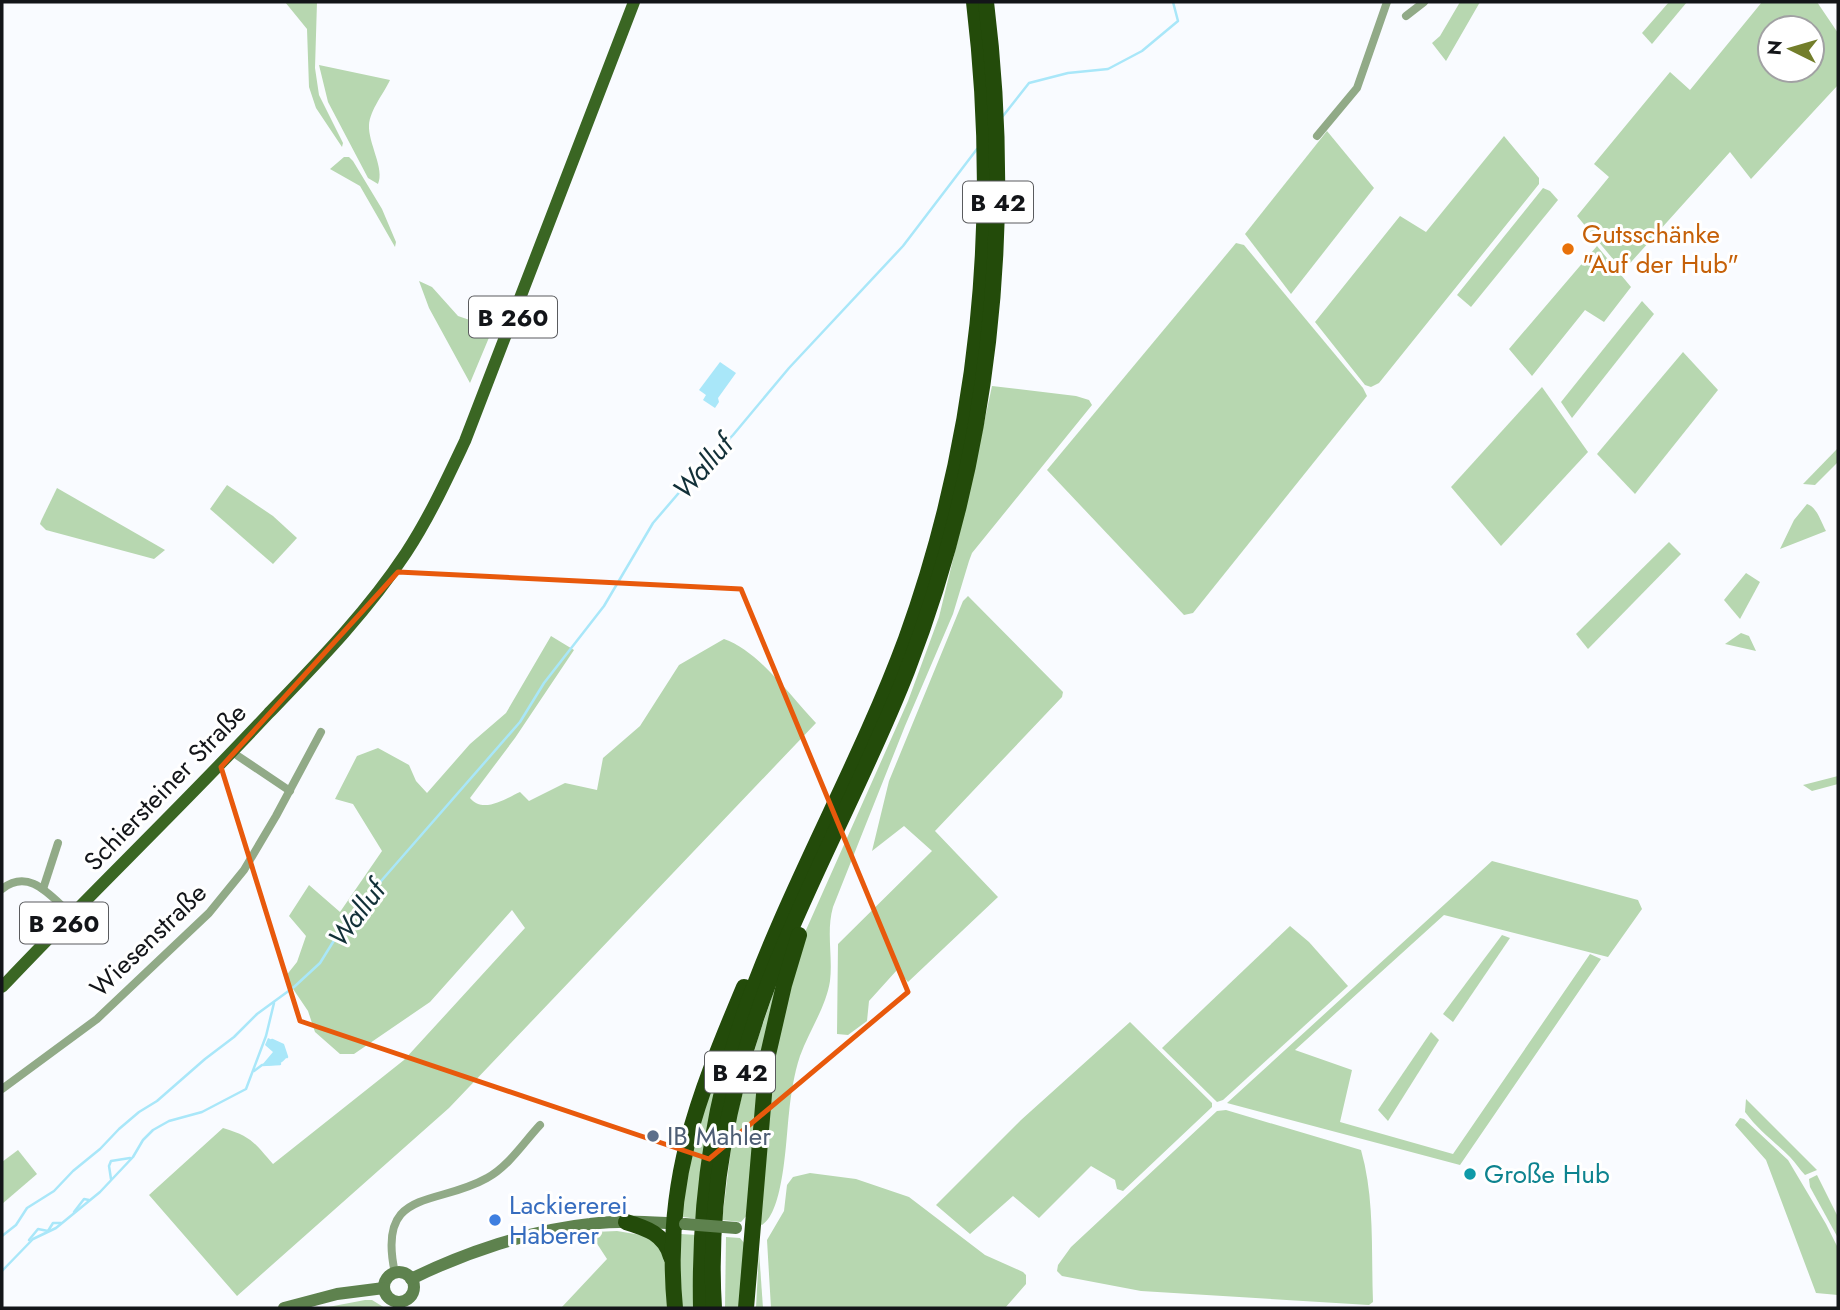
<svg xmlns="http://www.w3.org/2000/svg" width="1840" height="1310" viewBox="0 0 1840 1310" font-family="Jost,sans-serif">
  <rect width="100%" height="100%" fill="#f9fbff"/>
  <g fill="#b7d7b0" fill-rule="evenodd">
    <path d="M285,2H317L315,68L319,95L343,143L342,147L316,108L309,87L307,29Z"/>
    <path d="M1460,2H1480L1446,61L1432,43L1440,36Z"/>
    <path d="M1669,2H1687L1652,44L1642,33Z"/>
    <path d="M1762,2H1817L1838,33V85L1751,179L1730,152L1623,271L1577,216L1609,177L1594,164L1670,72L1690,90ZM1770,28H1812V70H1770Z"/>
    <path d="M319,65L390,80C384,93 370,110 369,125C368,143 385,169 378,184L368,178L328,102Z"/>
    <path d="M1327,131L1374,188L1291,294L1245,234Z"/>
    <path d="M1504,136L1539,178V184L1379,383L1371,387L1365,385L1315,322L1400,216L1426,232Z"/>
    <path d="M344,157H349L353,161L382,209L396,242L395,247L360,186L330,169Z"/>
    <path d="M1543,188L1550,191L1558,200L1471,307L1457,295Z"/>
    <path d="M1236,243L1244,245L1363,388L1367,396L1193,613L1184,615L1047,470Z"/>
    <path d="M1597,246L1631,287L1604,322L1585,310L1532,376L1509,349Z"/>
    <path d="M419,281L432,287L458,316L493,328L470,383L429,308Z"/>
    <path d="M1642,301L1654,314L1572,418L1561,402Z"/>
    <path d="M1683,352L1718,390L1635,494L1597,454Z"/>
    <path d="M992,386L1076,396L1089,400L1092,405L972,553L969,561L953,614L905,726L833,907C826,932 833,956 830,981C826,1007 809,1031 800,1056C794,1074 791,1094 789,1113C786,1138 784,1212 762,1225L760,1224L772,1061L802,939L908,701L939,617L967,502Z"/>
    <path d="M1542,387L1588,452L1501,546L1451,487Z"/>
    <path d="M1838,448V462L1815,485L1803,484Z"/>
    <path d="M227,485L273,516L297,538L273,564L210,509Z"/>
    <path d="M57,488L165,550L154,559L46,530L40,524L41,521Z"/>
    <path d="M1807,504C1817,507 1821,522 1826,531L1780,549L1794,520Z"/>
    <path d="M1669,542L1681,554L1588,649L1576,634Z"/>
    <path d="M1746,573L1760,582L1740,619L1724,600Z"/>
    <path d="M968,596L1063,692L1062,697L935,831L998,897L908,982L897,970L869,1001L867,1021L848,1035L837,1034L838,944L932,851L904,826L872,851L889,781L963,601Z"/>
    <path d="M1741,633L1749,636L1756,651L1725,644Z"/>
    <path d="M551,636L574,650L515,738L470,798C483,814 505,799 520,792L529,801L565,783L597,790L603,758L640,726L679,665L724,639C759,651 790,696 816,723L449,1108L237,1296L149,1195L223,1128C253,1137 254,1143 273,1164L404,1060L525,928L512,910L430,1002L354,1054H340L315,1032L308,1011L285,977L297,962L306,936L289,916L309,885L340,912L382,851L353,804L335,799L357,756L378,748L409,765L416,781L427,793L470,744L506,713Z"/>
    <path d="M1838,776V784L1812,791L1803,785Z"/>
    <path d="M1492,861L1638,900L1642,909L1608,957L1444,915L1295,1050L1352,1070L1340,1122L1453,1154L1590,954L1601,959L1460,1165L1227,1103Z"/>
    <path d="M1290,926L1309,942L1348,986L1223,1100L1217,1102L1162,1048Z"/>
    <path d="M1502,935L1510,938L1453,1022L1443,1014Z"/>
    <path d="M776,985L748,1214L741,1222L722,1220L734,1125L758,1038Z"/>
    <path d="M748,990L698,1219L683,1217L681,1215L692,1142Z"/>
    <path d="M1130,1022L1212,1103V1107L1123,1191L1117,1189L1115,1180L1091,1166L1039,1218L1013,1196L970,1234L936,1205L1021,1120Z"/>
    <path d="M1431,1032L1439,1040L1388,1121L1378,1110Z"/>
    <path d="M1746,1099L1817,1170L1805,1175C1800,1170 1796,1163 1790,1157C1775,1142 1758,1130 1745,1112Z"/>
    <path d="M1226,1110L1361,1150C1375,1199 1371,1252 1373,1302L1369,1305L1141,1291L1062,1276L1057,1271L1058,1265L1071,1247L1217,1111Z"/>
    <path d="M1740,1118L1744,1119L1788,1160L1826,1224L1838,1248V1295L1816,1293L1766,1160L1735,1125Z"/>
    <path d="M18,1150L37,1174L2,1204V1162Z"/>
    <path d="M810,1173L856,1179L909,1197L985,1255L1023,1272L1026,1275V1284L1005,1308H771L767,1240L784,1211L787,1185L793,1177Z"/>
    <path d="M1817,1175L1838,1217V1238L1810,1187L1809,1179Z"/>
    <path d="M617,1231L647,1236L666,1251L672,1308H561L607,1259L592,1236L594,1232Z"/>
    <path d="M681,1234L697,1235L696,1308H679Z"/>
    <path d="M726,1237L740,1238L745,1244L742,1308H725Z"/>
    <path d="M759,1251L763,1308H756Z"/>
    <path d="M365,1300H372L385,1308H323Z"/>
  </g>
  <g fill="#a9e7f9">
    <path d="M720,362L736,373L718,398L719,402L715,408L703,400L706,395L699,390Z"/>
    <path d="M268,1038L283,1045L287,1057C280,1066 273,1066 262,1065L273,1052L265,1045Z"/>
  </g>
  <g fill="none" stroke-linecap="round" stroke-linejoin="round">
    <g stroke="#a9e7f9" stroke-width="2.5">
      <path d="M1003,116L1029,83L1068,73L1108,69L1142,51L1178,21L1173,2"/>
      <path d="M272,1040L283,1045L287,1057"/>
      <path d="M254,1071L262,1065L280,1064"/>
      <path d="M111,1179L109,1166L111,1161L130,1158"/>
      <path d="M74,1212L84,1199L89,1200"/>
      <path d="M2,1236L16,1225L27,1208L54,1191L73,1171L100,1149L119,1129L139,1112L157,1101L205,1059L234,1037L257,1014L294,987L320,963L343,926L368,896L520,722L544,683L604,606L653,523L689,481L733,435L789,368L903,246L977,149"/>
      <path d="M29,1240L38,1229L48,1231L53,1223H61"/>
      <path d="M2,1271L33,1239L56,1228L100,1192L133,1157L143,1140L153,1130L169,1121L202,1112L246,1089L266,1036L274,1003"/>
    </g>
    <g stroke="#91aa87" stroke-width="8">
      <path d="M1406,16L1424,2"/>
      <path d="M1317,136L1357,88L1387,2"/>
      <path d="M238,756L290,791"/>
      <path d="M2,889C30,867 51,897 72,915"/>
      <path d="M43,889L58,843"/>
      <path d="M2,1089L97,1019L209,913L244,870L276,816L321,732"/>
      <path d="M395,1273C376,1187 436,1207 487,1178C508,1167 524,1142 540,1125"/>
    </g>
    <g stroke="#5e824e" stroke-width="12">
      <circle cx="399" cy="1287" r="15"/>
      <path d="M411,1279C464,1253 531,1230 590,1224C621,1220 651,1222 681,1224"/>
      <path d="M284,1308L337,1294L384,1288"/>
    </g>
    <path stroke="#3a6623" stroke-width="12" d="M2,987C89,895 181,807 268,714C317,663 367,612 406,553C429,518 447,479 465,441L634,2"/>
    <g stroke="#234b0a" stroke-width="16">
      <path d="M626,1222C646,1228 665,1234 671,1257"/>
      <path d="M675,1308C663,1183 697,1099 744,987"/>
      <path d="M701,1308C699,1210 711,1113 742,1020C787,889 858,769 906,639C980,434 1000,217 974,2"/>
      <path d="M714,1308C707,1197 730,1085 769,982C810,876 866,776 907,671C990,457 1014,228 986,2"/>
      <path d="M746,1308L767,1059L784,985L799,935"/>
    </g>
    <path stroke="#5e824e" stroke-width="12" d="M685,1224L736,1228"/>
  </g>
  <path fill="none" stroke="#e8590c" stroke-width="5" stroke-linejoin="round" d="M398,572L741,589L908,992L709,1159L300,1021L221,767Z"/>
  <circle fill="#e8710a" stroke="#fff" stroke-width="2.5" cx="1568" cy="249" r="7"/>
  <circle fill="#5c6f8a" stroke="#fff" stroke-width="2.5" cx="653" cy="1136" r="7"/>
  <circle fill="#0f9aa8" stroke="#fff" stroke-width="2.5" cx="1470" cy="1174" r="7"/>
  <circle fill="#3f7fe0" stroke="#fff" stroke-width="2.5" cx="495" cy="1220" r="7"/>
  <g text-anchor="middle" dominant-baseline="central" stroke-width="6" stroke-linejoin="round" paint-order="stroke">
    <g fill="#fff" stroke="#5a5b5e" stroke-width="2">
      <rect x="963" y="181.5" width="70" height="41" rx="5"/>
      <rect x="469" y="296.5" width="88" height="41" rx="5"/>
      <rect x="20" y="902.5" width="88" height="41" rx="5"/>
      <rect x="705" y="1051.5" width="70" height="41" rx="5"/>
    </g>
    <g font-size="24" font-weight="bold" fill="#131519">
      <text x="998" y="202">B 42</text>
      <text x="513" y="317">B 260</text>
      <text x="64" y="923">B 260</text>
      <text x="740" y="1072">B 42</text>
    </g>
    <g font-size="26" fill="#c56008" stroke="#fff" text-anchor="start">
      <text x="1582" y="234">Gutsschänke<tspan x="1582" dy="30">"Auf der Hub"</tspan></text>
    </g>
    <g font-size="26" fill="#131519" stroke="#fff">
      <text transform="translate(165 787) rotate(-46)">Schiersteiner Straße</text>
      <text transform="translate(148 940) rotate(-44)">Wiesenstraße</text>
    </g>
    <g font-size="26" fill="#4e5e75" stroke="#fff" text-anchor="start">
      <text x="667" y="1136">IB Mahler</text>
    </g>
    <g font-size="26" fill="#0d838f" stroke="#fff" text-anchor="start">
      <text x="1484" y="1174">Große Hub</text>
    </g>
    <g font-size="26" fill="#366cbe" stroke="#fff" text-anchor="start">
      <text x="509" y="1205">Lackiererei<tspan x="509" dy="30">Haberer</tspan></text>
    </g>
    <g font-size="28" font-style="italic" fill="#123038" stroke="#fff">
      <text transform="translate(703 467) rotate(-48)">Walluf</text>
      <text transform="translate(357 914) rotate(-53)">Walluf</text>
    </g>
  </g>
  <rect width="1840" height="1310" fill="none" stroke="#131519" stroke-width="7"/>
  <g transform="translate(1791 49) rotate(275)"><circle r="33" fill="#ffffff" stroke="#a1a1a3" stroke-width="2"/>
  <path d="M0-5L12 26L0 18L-12 26Z" fill="#737e2b"/>
  <text y="-10" font-size="19" font-weight="bold" text-anchor="middle" fill="#131519">N</text>
  </g>
</svg>
